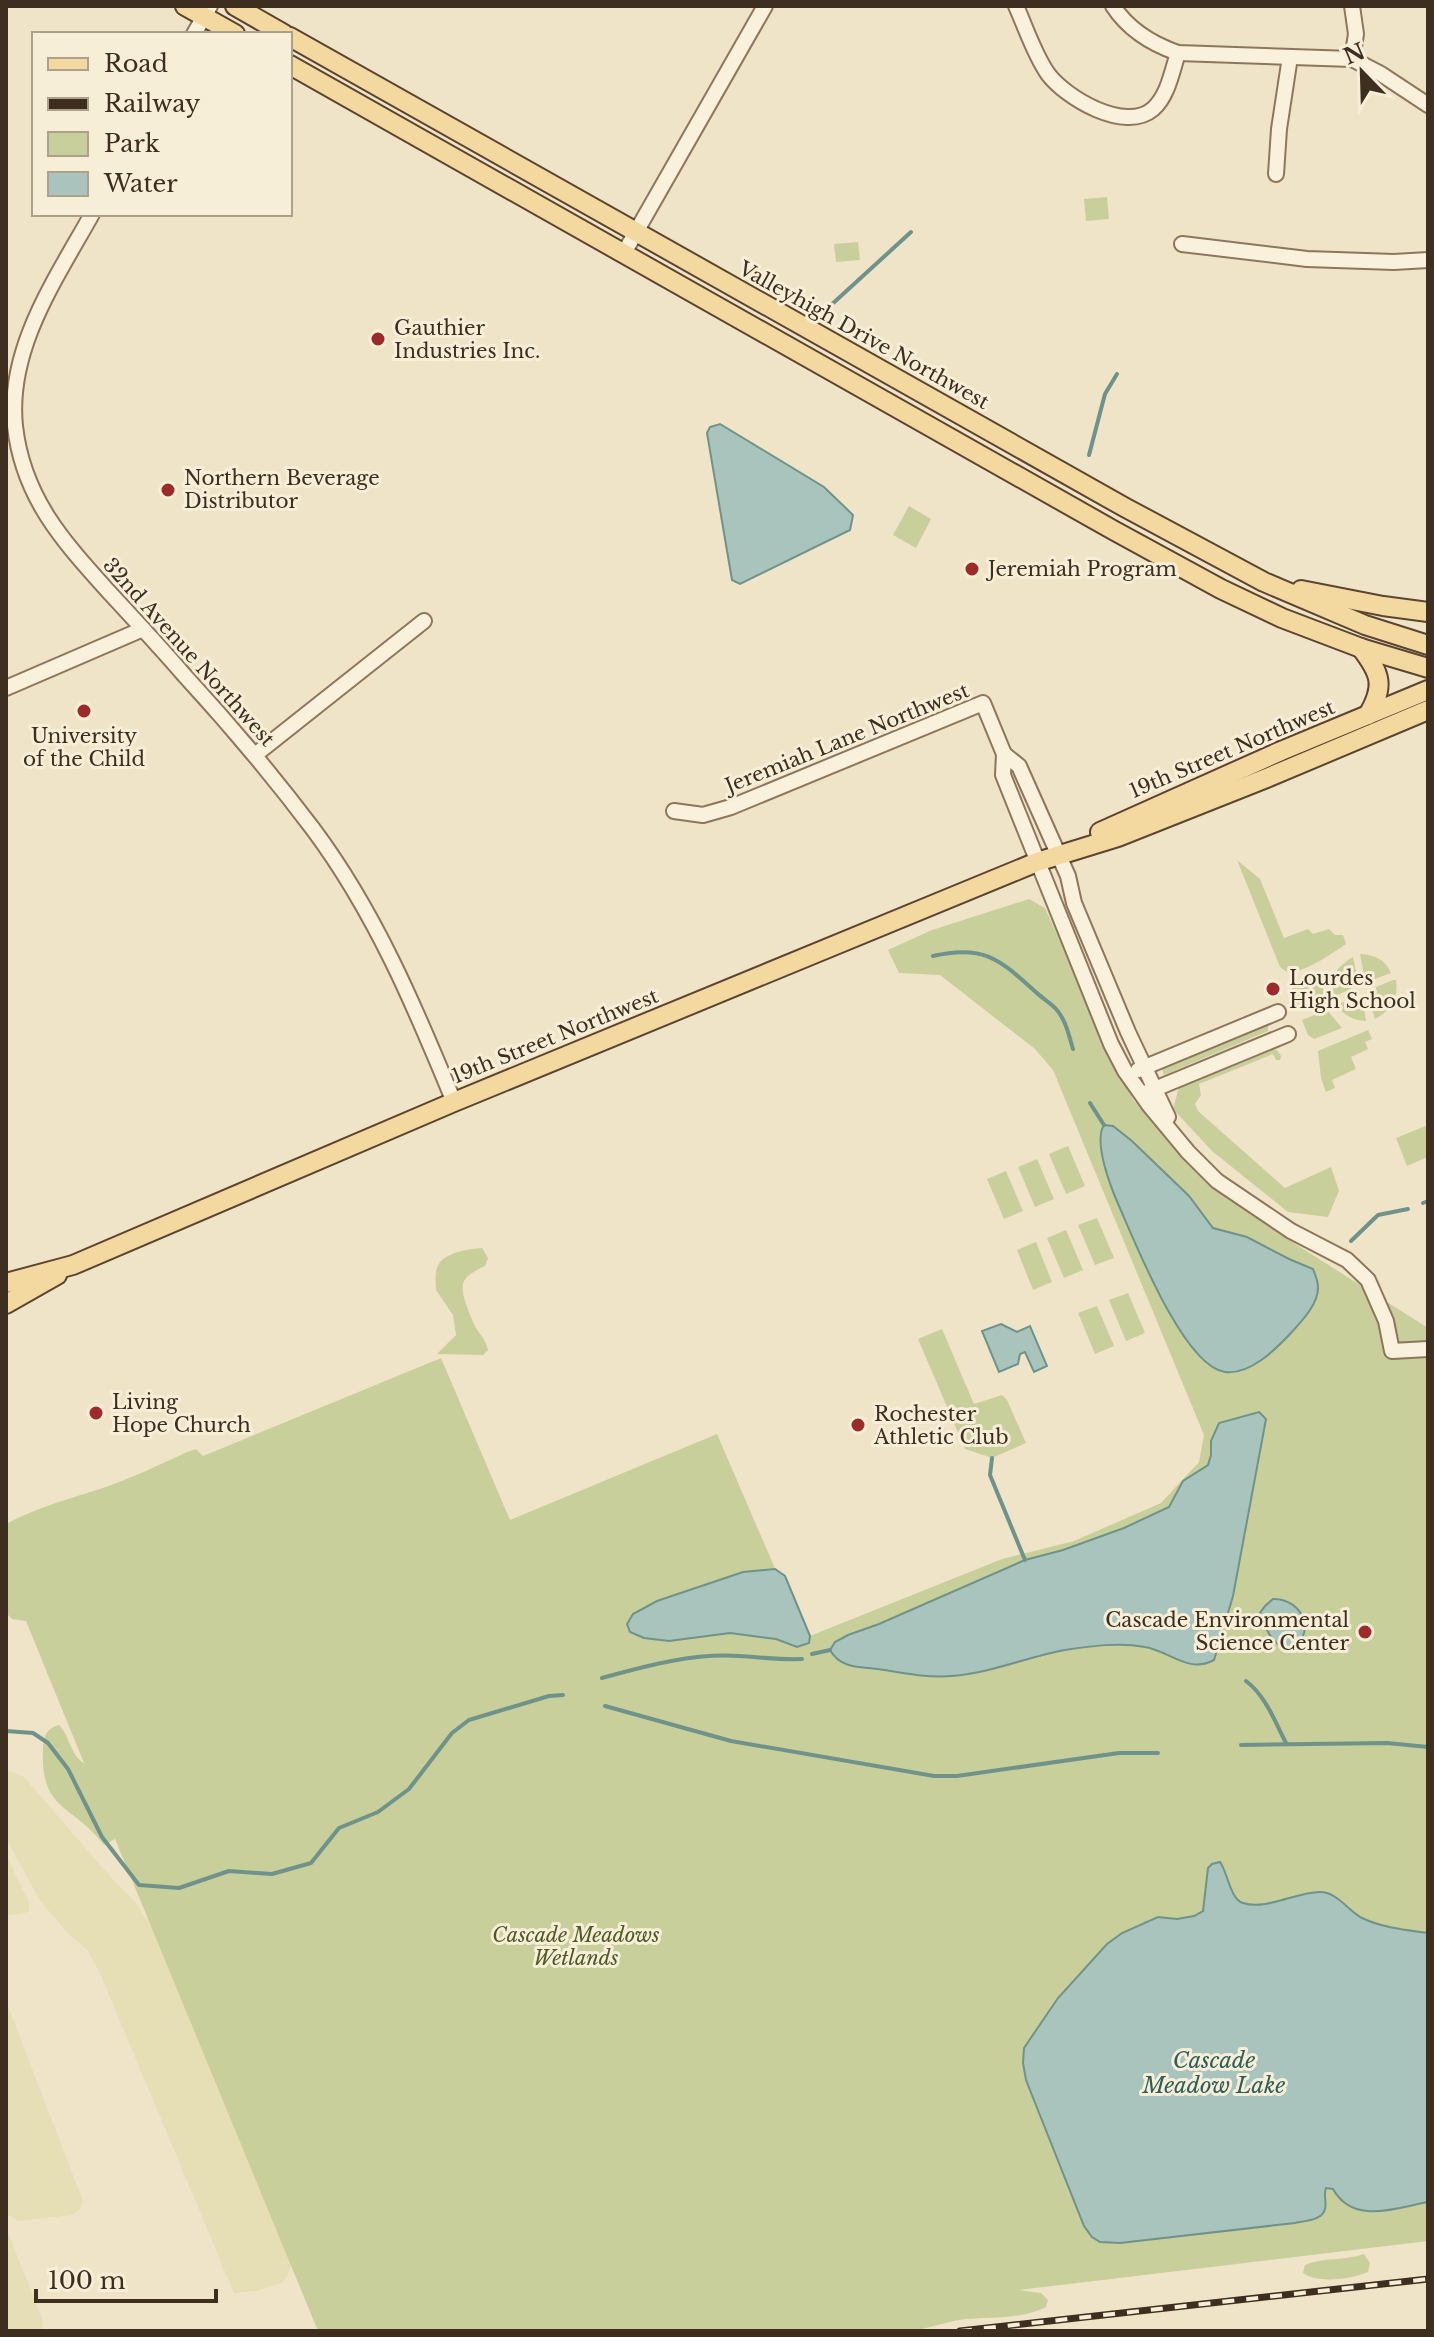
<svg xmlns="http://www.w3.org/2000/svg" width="1434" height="2337" viewBox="0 0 1434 2337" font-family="'Libre Baskerville',serif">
  <rect width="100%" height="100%" fill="#f0e4c8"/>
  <g fill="#e6deb5">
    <path d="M6,1770L24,1777L116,1883L135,1902L152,1927L291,2265L287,2277L281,2283L257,2291L234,2293L99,1971L88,1951L69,1934L41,1902L6,1839Z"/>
    <path d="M6,1855L29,1902V1912L6,1916Z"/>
    <path d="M6,2001L83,2201L81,2208L73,2215L18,2221L7,2214L6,2210Z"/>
    <path d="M6,2228L42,2318L43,2331H6Z"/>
  </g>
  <g fill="#c9cf9b">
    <path d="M1107,197L1109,219L1086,221L1084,199Z"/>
    <path d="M858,242L860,260L836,262L834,244Z"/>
    <path d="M909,506L931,519L916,548L893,535Z"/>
    <path d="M1237,860L1260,879L1284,938L1308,929L1313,934L1329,929L1335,935H1343L1346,944C1335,952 1306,971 1292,972C1286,973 1284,970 1280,967Z"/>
    <path d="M1029,899L1045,908L1133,1100L1203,1176L1278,1233L1428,1328V2241L1019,2290L1041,2293L1048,2300L1046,2307C1022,2319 993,2317 966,2319C948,2321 930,2328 911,2331H318L115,1839L104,1845C73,1804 40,1812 43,1749C44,1735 46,1729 59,1725C70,1736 70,1755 84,1763L26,1621L12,1619L6,1613V1524C36,1508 68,1499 100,1489C130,1479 159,1465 187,1452L196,1449L203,1456L441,1358L510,1520L717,1434L805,1638L1002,1559L1074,1541L1161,1503L1199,1462L1204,1435L1053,1070L1035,1049L940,975L899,973L888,950L932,930Z"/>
    <path d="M1360,954C1375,955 1385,959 1391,973L1372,980L1364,976Z"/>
    <path d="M1353,957L1357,977L1353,981L1351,989L1335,996C1326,979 1338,966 1353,957Z"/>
    <path d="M1323,972V1000L1298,1009C1295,1001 1289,992 1294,984Z"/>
    <path d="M1393,980H1396C1399,998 1390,1011 1375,1019L1369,999L1375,993L1376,987Z"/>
    <path d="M1352,998L1363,1001L1366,1021C1353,1020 1344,1016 1337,1005Z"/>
    <path d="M1327,1010L1342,1028L1314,1039L1308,1035L1302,1020Z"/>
    <path d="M1268,1025V1031L1164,1075L1162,1069Z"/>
    <path d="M1368,1030L1372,1039L1365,1042L1368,1049L1351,1057L1356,1069L1332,1080L1335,1088L1326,1092L1321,1078L1318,1051Z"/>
    <path d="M1269,1049L1277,1050L1281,1056L1280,1060H1276L1273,1054L1199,1084L1201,1095L1195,1104L1198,1111L1285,1188L1331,1167L1339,1191L1328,1217L1288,1212L1212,1151L1173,1109L1179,1087Z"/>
    <path d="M1428,1125V1157L1407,1166L1396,1138Z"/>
    <path d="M1068,1146L1085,1186L1066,1194L1049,1154Z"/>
    <path d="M1037,1159L1054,1199L1035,1207L1018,1167Z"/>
    <path d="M1006,1171L1023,1211L1004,1219L987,1179Z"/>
    <path d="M1097,1218L1114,1258L1095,1265L1078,1225Z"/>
    <path d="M1066,1230L1083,1270L1064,1278L1047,1238Z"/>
    <path d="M1036,1242L1052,1282L1033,1290L1017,1250Z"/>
    <path d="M482,1248L488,1258L485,1266C464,1276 458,1281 466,1304C469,1312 472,1321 476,1328C481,1336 486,1340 488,1350L483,1355L437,1354L456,1335L453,1315L436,1290C436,1282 434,1271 439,1264C446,1252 470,1249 482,1248Z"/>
    <path d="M1128,1293L1145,1333L1126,1341L1109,1300Z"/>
    <path d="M1097,1306L1114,1346L1095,1354L1078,1313Z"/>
    <path d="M942,1329L974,1404L1002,1395L1007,1400L1026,1443L992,1458L965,1449L918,1339Z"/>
    <path d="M1364,2254L1370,2263L1368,2272C1353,2279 1317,2284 1303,2273L1305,2265C1323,2257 1344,2261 1364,2254Z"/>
  </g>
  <g fill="#a9c4bc" stroke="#6f938a" stroke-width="2">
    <path d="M720,424L824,487L853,515L850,530L740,584L732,580L707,433L710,427Z"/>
    <path d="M1104,1125L1113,1126L1132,1141L1189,1196L1213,1228L1247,1237L1289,1259L1313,1269C1315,1274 1318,1281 1318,1287C1319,1303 1302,1321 1291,1333C1275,1350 1250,1375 1225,1372C1184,1367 1135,1242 1119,1206C1111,1188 1093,1142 1104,1125Z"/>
    <path d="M1001,1324L1017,1332L1030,1326L1047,1366L1034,1372L1025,1352L1020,1354L1018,1364L999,1372L982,1331Z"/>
    <path d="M1259,1412L1266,1419L1233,1596L1214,1660C1188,1674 1170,1651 1145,1647C1119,1642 1091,1646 1065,1650C1027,1657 991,1673 952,1676C928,1678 902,1673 878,1669C859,1667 840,1668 830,1650L835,1642L848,1635L879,1624L1025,1560L1063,1550L1124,1528L1169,1507L1183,1481L1208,1465L1211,1455V1441L1219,1423Z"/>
    <path d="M775,1569L785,1576L810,1636L809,1643L797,1647L776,1639L730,1633L669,1641L644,1638L630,1632L627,1624L633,1614L657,1601L743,1572Z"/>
    <path d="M1273,1599C1304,1598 1319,1638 1287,1650C1272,1644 1265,1628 1260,1613L1265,1606Z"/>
    <path d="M1220,1862C1228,1873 1230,1899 1243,1903C1267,1911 1300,1890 1322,1892C1337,1893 1349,1911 1362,1918C1383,1928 1406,1930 1428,1933V2202C1395,2208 1353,2225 1333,2189L1326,2188C1323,2196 1327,2201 1325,2209C1323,2220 1305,2221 1295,2223L1120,2243L1100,2242L1092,2237L1084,2226L1026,2080L1023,2063L1024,2048L1058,1998L1107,1944L1122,1933L1158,1917L1177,1919L1194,1916L1203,1911L1208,1868L1212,1864Z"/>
  </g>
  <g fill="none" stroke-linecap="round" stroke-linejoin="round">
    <g stroke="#6f938a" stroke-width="4">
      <path d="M830,306L911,232"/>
      <path d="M1089,455L1105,394L1117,374"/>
      <path d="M933,956C985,944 1000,960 1037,993C1043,999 1051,1003 1056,1009C1066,1020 1069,1036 1073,1049"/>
      <path d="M1090,1103L1104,1125"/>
      <path d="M1423,1203L1428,1201"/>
      <path d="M1351,1241L1378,1215L1408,1209"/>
      <path d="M992,1458L990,1475L1025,1560"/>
      <path d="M812,1654L830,1650"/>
      <path d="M602,1678C646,1666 692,1653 739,1656C760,1657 780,1660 802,1659"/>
      <path d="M1246,1681C1266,1696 1275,1722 1286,1743"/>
      <path d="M605,1706L731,1741L934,1776H957L1119,1753H1158"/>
      <path d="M6,1731L33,1733L48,1743L68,1769L102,1837L139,1885L179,1888L229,1871L272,1874L311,1863L339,1828L378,1812L409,1789L452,1733L469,1720L549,1696L563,1695"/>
      <path d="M1241,1745L1387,1743L1428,1747"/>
    </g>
    <g stroke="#8d765c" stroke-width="18">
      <g id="minor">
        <path d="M1016,6C1026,28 1034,54 1048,74C1066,98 1125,133 1153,109C1168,96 1172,71 1178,53"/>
        <path d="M1113,6C1128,29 1152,44 1178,53L1352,59L1381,74L1428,105"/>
        <path d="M194,34L210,6"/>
        <path d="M1352,59L1356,34L1352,6"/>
        <path d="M1276,174L1279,129L1290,57"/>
        <path d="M92,214C56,279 7,348 15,426C23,497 62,540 108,591C134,619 160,647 185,676C230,725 273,776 313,829C375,912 415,1007 454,1102"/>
        <path d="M1182,244L1307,259L1394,262L1428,260"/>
        <path d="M624,253L765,6"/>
        <path d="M6,688L143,629"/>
        <path d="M1004,754L1019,766L1068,876L1074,903L1128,1032L1168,1117"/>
        <path d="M255,755L424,621"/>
        <path d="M674,811L703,815L731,807L983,703L1004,754L1003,775L1111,1044L1125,1071L1149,1105L1188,1152L1217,1181L1291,1231L1347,1260L1368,1280L1386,1321L1392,1351L1428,1349"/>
        <path d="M1138,1070L1278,1012"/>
        <path d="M1145,1093L1288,1034"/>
      </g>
    </g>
    <g stroke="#5b4430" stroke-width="22">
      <g id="major">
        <path d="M185,6L235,34"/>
        <path d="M235,6L284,34"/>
        <path d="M290,37L1126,508L1264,582L1365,625L1428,645"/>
        <path d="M290,65L1113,530L1221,589L1282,618L1361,648L1428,668"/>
        <path d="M1301,590L1383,606L1428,612"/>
        <path d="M1361,648C1381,674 1385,686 1368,715"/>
        <path d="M1100,832L1281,751L1428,690"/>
        <path d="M6,1283L73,1265L454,1102L1037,862L1118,837L1269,777L1428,710"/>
        <path d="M6,1304L57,1275"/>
      </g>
    </g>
    <use href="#minor" stroke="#faf1dc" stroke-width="14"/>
    <use href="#major" stroke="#f3d9a0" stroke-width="18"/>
    <g stroke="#3d2e20" stroke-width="7">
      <path id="rail" d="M960,2331L1428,2279"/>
    </g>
    <use href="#rail" stroke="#f7eed8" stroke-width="4" stroke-dasharray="12" stroke-linecap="butt"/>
  </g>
  <g fill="#9e2a2b" stroke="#f7eed8" stroke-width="3">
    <circle cx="378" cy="339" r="8"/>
    <circle cx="168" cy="490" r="8"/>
    <circle cx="972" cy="569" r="8"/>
    <circle cx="84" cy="711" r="8"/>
    <circle cx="1273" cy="989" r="8"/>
    <circle cx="96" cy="1413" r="8"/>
    <circle cx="858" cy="1425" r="8"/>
    <circle cx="1365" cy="1632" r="8"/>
  </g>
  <g text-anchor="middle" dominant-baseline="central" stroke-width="6" stroke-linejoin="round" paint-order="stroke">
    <g font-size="20" fill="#3d2e20" stroke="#f7eed8" text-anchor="start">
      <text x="394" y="328">Gauthier<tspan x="394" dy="23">Industries Inc.</tspan></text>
      <text x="184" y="478">Northern Beverage<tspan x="184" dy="23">Distributor</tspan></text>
      <text x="988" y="569">Jeremiah Program</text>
      <text x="84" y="736" text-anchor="middle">University<tspan x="84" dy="23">of the Child</tspan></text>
      <text x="1289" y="978">Lourdes<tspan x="1289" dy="23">High School</tspan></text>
      <text x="112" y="1402">Living<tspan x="112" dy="23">Hope Church</tspan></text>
      <text x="874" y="1414">Rochester<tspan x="874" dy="23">Athletic Club</tspan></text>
      <text x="1349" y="1620" text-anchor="end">Cascade Environmental<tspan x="1349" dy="23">Science Center</tspan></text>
    </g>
    <g font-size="20" fill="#3d2e20" stroke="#f7eed8">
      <text transform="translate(864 335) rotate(29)">Valleyhigh Drive Northwest</text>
      <text transform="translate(189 652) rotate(48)">32nd Avenue Northwest</text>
      <text transform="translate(847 738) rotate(-22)">Jeremiah Lane Northwest</text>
      <text transform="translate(1232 749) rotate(-23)">19th Street Northwest</text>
      <text transform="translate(555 1036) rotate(-22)">19th Street Northwest</text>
    </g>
    <g font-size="20" font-style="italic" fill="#4d5a26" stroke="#f7eed8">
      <text x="576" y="1935">Cascade Meadows<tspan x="576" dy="23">Wetlands</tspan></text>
    </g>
    <g font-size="22" font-style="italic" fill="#2f5d5a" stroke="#f7eed8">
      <text x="1214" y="2060">Cascade<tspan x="1214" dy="25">Meadow Lake</tspan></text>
    </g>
  </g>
  <rect width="1434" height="2337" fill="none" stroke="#3d2e20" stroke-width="16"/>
  <rect x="32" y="32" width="260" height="184" fill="#f7eed8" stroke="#ada18e" stroke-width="2"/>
  <rect x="48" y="58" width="40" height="12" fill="#f3d9a0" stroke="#ada18e" stroke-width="2"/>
  <text x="104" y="72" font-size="24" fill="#3d2e20">Road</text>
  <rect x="48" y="98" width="40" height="12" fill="#3d2e20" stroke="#ada18e" stroke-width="2"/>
  <text x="104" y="112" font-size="24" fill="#3d2e20">Railway</text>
  <rect x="48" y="132" width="40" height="24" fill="#c9cf9b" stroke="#ada18e" stroke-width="2"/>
  <text x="104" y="152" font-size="24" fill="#3d2e20">Park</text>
  <rect x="48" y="172" width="40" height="24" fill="#a9c4bc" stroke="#ada18e" stroke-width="2"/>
  <text x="104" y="192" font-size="24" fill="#3d2e20">Water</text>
  <g transform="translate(1362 72) rotate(337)" stroke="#f7eed8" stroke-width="6" paint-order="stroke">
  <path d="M0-6L14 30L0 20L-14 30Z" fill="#3d2e20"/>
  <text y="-12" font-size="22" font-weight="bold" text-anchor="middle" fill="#3d2e20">N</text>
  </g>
  <path d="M36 2289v12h180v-12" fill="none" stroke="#3d2e20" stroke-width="4"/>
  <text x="48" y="2289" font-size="24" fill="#3d2e20" stroke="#f7eed8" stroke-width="6" paint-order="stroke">100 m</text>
</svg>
